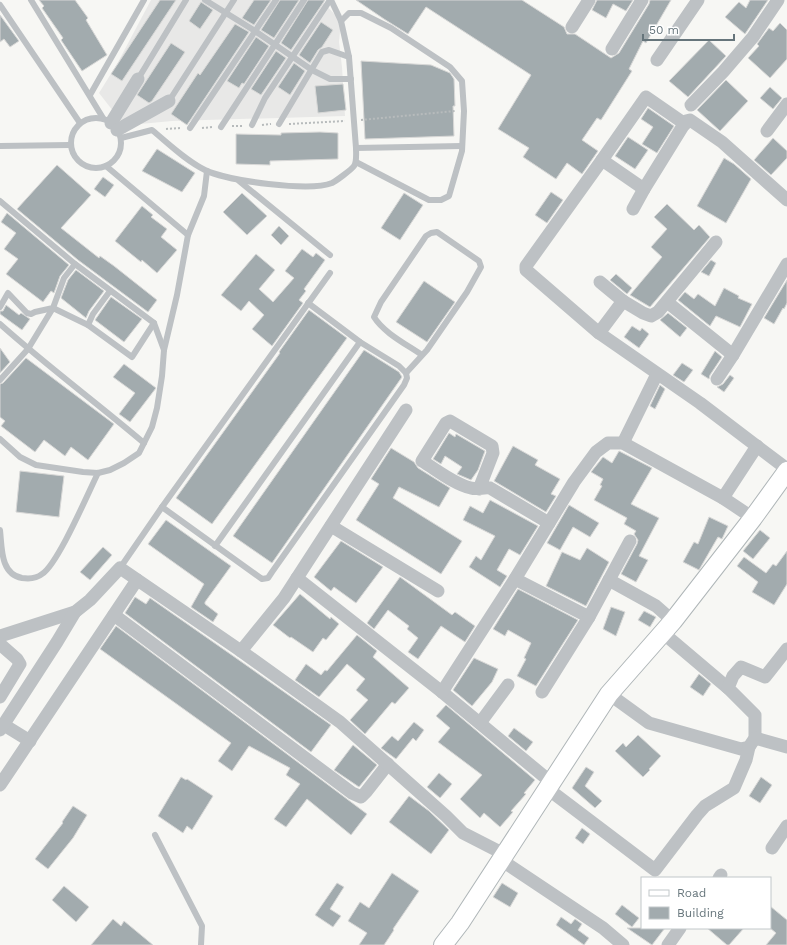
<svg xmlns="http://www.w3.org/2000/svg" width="787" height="945" viewBox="0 0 787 945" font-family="'Work Sans',sans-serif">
  <rect width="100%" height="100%" fill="#f7f7f4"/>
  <path fill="#e8e8e7" d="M151,0H321L341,21L339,42L342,67L345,116L172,121L140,124L128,130L99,93L117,64Z"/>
  <g fill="#a2abae" stroke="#d8d8d7">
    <path d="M39,0H75L88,18L86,20L107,55L82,71L61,40L63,38L42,8L44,6Z"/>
    <path d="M160,0H176L122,81L111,74Z"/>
    <path d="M254,0H271L254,25L242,18Z"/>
    <path d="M280,0H299L274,38L261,30Z"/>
    <path d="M308,0H325L291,50L281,43Z"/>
    <path d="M356,0H522L564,27L567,34H575L611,58L619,53L649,4L650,0H671L646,43L643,41L629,69L632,71L601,120L597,118L582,140L598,151L582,174L567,163L556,179L523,157L529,148L498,129L531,75L426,7L408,34L384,19Z"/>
    <path d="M597,0H633L626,11L613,4L606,18L592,10Z"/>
    <path d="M750,0H768L745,34L725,17L739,2L746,8Z"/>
    <path d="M201,2L213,10L200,29L189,21Z"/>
    <path d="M0,15L19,41L10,47L4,39L0,42Z"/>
    <path d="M321,22L333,30L322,47L318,50L310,63L299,55Z"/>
    <path d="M780,23L787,30V59L770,78L748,58L759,46L757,44L769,28L773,31Z"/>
    <path d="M235,24L249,32L187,125L171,114L198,73L200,75Z"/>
    <path d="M256,37L269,46L244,84L242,83L239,88L227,81Z"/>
    <path d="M709,40L726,56L688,97L669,81Z"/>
    <path d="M171,43L185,52L152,101L149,103L137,95Z"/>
    <path d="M276,51L286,58L261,95L251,89Z"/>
    <path d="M361,61L431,65L450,73L454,79L455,106H453L454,136L365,139Z"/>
    <path d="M294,63L305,71L290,95L278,87Z"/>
    <path d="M726,80L748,101L720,131L697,110Z"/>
    <path d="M343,84L346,110L318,113L315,86Z"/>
    <path d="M770,87L782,98L773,109L760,98Z"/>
    <path d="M648,108L674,126L657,153L642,144L653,127L641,119Z"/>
    <path d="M320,132L338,133V159L270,161V165L236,164V134L281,135V133Z"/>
    <path d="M628,137L648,150L635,169L615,156Z"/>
    <path d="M773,138L787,151V158L771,175L754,160Z"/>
    <path d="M157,149L195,173L182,192L142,171Z"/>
    <path d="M724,158L734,164L751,179L726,223L697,206Z"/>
    <path d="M57,165L91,195L61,228L99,258L100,256L114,266L157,300L148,312L78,260L17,209Z"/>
    <path d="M103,177L114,185L105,197L94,189Z"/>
    <path d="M551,192L563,200L547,223L535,215Z"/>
    <path d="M242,193L267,216L247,235L223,212Z"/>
    <path d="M404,193L423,205L400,240L381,228Z"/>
    <path d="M667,204L694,230L699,225L710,237L650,307L630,295L662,257L651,247L667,229L654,217Z"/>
    <path d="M142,206L153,215L151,217L167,229L161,237L177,250L157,273L142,260L141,262L115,241Z"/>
    <path d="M7,213L69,265L60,276L54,293L51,291L43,302L6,274L18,259L4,249L16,233L1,222Z"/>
    <path d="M279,226L289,236L281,245L271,235Z"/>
    <path d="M302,249L313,257L316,253L325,260L304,289L306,291L299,300L303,303L272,346L252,329L264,315L249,301L241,311L221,295L256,254L275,270L259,289L273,302L294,278L285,271Z"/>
    <path d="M711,260L716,263L709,276L701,272Z"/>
    <path d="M76,270L104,291L89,311L86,318L61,298L68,280Z"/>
    <path d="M616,274L632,288L627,294L610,280Z"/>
    <path d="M787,280V303L784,309L783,308L774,324L764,318Z"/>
    <path d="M424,281L455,302L427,342L396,322Z"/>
    <path d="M724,288L739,296L738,298L752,304L740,327L716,316L710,326L678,300L685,292L694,299L698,294L715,306Z"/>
    <path d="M111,297L142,319L124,342L95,320Z"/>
    <path d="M6,305L19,315L21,313L30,319L22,330L0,314V311H3Z"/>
    <path d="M309,310L347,338L212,524L176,498L280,353L279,352Z"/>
    <path d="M668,313L687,328L680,337L660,320Z"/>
    <path d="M632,326L640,331L642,328L649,334L639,348L624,337Z"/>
    <path d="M0,348L10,362L0,373Z"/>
    <path d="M364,350L399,372L402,377L272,563L233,536Z"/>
    <path d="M715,351L722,357L710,375L709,379L701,374Z"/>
    <path d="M26,358L114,424L88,460L71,447L65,456L44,440L35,452L1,426L5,421L0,417V384L3,383Z"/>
    <path d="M682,363L693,370L684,382L673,375Z"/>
    <path d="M124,364L156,388L130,422L119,414L135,393L113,377Z"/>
    <path d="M730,375L734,378L724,392L717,387L723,384Z"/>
    <path d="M660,385L665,389L655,409L650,406Z"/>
    <path d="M449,433L455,437L456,434L485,451L478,470L471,480L457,474L462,467L445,456L441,464L433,459Z"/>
    <path d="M513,446L538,460L535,465L560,479L551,494L556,496L546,512L494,481Z"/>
    <path d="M391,448L414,462L418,468L450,488L439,507L399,487L393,498L462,541L441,574L356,520L379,484L371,479Z"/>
    <path d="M619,451L652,468L631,504L659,518L639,556L648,560L636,582L621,574L637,544L638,540L634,534L636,531L624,524L627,518L594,500L602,486L600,485L603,479L591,472L603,457L612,463Z"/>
    <path d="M20,471L64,476L59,517L16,512Z"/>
    <path d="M490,500L538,526L520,555L509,549L497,570L507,576L500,587L469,567L476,556L481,560L495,536L463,520L470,506L483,513Z"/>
    <path d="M569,505L599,523L590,537L573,527L560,550L547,543Z"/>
    <path d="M709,517L728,526L722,539L718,537L699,570L683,562L694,542L698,544Z"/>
    <path d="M166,520L231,566L205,602V604L218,614L213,622L191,607L204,584L148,544Z"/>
    <path d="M760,530L770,538L753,559L743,551Z"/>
    <path d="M341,541L383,567L356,603L334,587L331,591L314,577Z"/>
    <path d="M103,547L112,555L90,580L80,572Z"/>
    <path d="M587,548L609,562L586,606L546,586L562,552L580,560Z"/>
    <path d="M787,551V584L774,605L752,592L758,582L737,566L744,557L766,573L773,564L776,566Z"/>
    <path d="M400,577L452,615L455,612L475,626L465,642L441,626L418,659L408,652L418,638L407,629L409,626L388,610L374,629L367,623Z"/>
    <path d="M518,589L578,620L536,686L517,676L526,659L524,658L531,643L508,630L505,636L493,629Z"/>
    <path d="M300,594L330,619L331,617L339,624L326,640L323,638L313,652L291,637L290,638L273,625Z"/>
    <path d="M135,597L146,604L150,598L236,658L331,725L311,752L125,613Z"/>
    <path d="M611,607L625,612L616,636L603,629Z"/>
    <path d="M644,611L656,617L650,627L638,620Z"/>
    <path d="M116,626L367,814L351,835L307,799L286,827L274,819L300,784L286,775L290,768L249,746L232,771L218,761L231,743L100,649Z"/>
    <path d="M357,635L377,651L373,657L409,688L395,704L392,702L365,734L350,720L368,700L356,690L365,679L347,664L319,697L295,680L306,664L321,675L325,670L327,671Z"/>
    <path d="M474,658L498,669L492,682L472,706L453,690Z"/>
    <path d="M699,674L711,684L703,696L690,687Z"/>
    <path d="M446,705L535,780L524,793L526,794L511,811L513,812L500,827L484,813L480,818L460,799L482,775L438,742L450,728L436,716Z"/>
    <path d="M414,722L424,730L416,741L413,738L396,759L381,748L392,736L398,741Z"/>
    <path d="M514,728L533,742L526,751L508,736Z"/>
    <path d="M638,735L661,756L649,769L650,770L643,777L615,751L623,743L626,747Z"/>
    <path d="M353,745L377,765L359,787L334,770Z"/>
    <path d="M586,767L594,772L585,786L602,801L595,808L572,788Z"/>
    <path d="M439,773L452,784L440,798L427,787Z"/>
    <path d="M181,777L186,780L187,779L213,796L192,830L187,826L183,833L158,816Z"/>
    <path d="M761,777L772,785L760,803L749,796Z"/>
    <path d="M409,796L429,811L449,830L431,854L389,822Z"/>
    <path d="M73,806L87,815L73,838L48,869L35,859L63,823L62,822Z"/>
    <path d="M582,828L590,834L583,844L575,838Z"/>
    <path d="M392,873L419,891L393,929L394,930L384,945H359L367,933L348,921L360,902L369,908Z"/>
    <path d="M337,883L344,887L330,909L341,916L333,927L315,915Z"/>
    <path d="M502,883L518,893L510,907L493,897Z"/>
    <path d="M64,886L89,907L76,922L52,900Z"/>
    <path d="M622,905L639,918L632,927L615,914Z"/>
    <path d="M770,906L787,920V945H766L776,933L770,928Z"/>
    <path d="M561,917L571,924L575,919L582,924L578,930L589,938L584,945L556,925Z"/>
    <path d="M113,919L121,926L124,921L153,945H91Z"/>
    <path d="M627,928H665L652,945Z"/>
    <path d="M707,928H744L729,945H727Z"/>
  </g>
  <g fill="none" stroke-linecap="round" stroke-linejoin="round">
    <g stroke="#afb6b8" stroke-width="20">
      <path id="secondary" d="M443,945L460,923L609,694L673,621L753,518L787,471"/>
    </g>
    <g stroke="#b7bbbc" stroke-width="2" stroke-dasharray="2 2" stroke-linecap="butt">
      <path d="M361,120L455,111"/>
      <path d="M289,124L345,121"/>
      <path d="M262,125L271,124"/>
      <path d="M232,126H243"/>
      <path d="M202,128L213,127"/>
      <path d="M166,129L181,128"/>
    </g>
    <g stroke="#bdc1c4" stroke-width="6">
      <path d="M31,0L103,118"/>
      <path d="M205,0L255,31L312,70L330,79H351"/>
      <path d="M0,5L80,123"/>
      <path d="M341,21L349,13H361L391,28L450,67L462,81L464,111L462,151L449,196L441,200H429L356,162"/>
      <path d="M138,79L186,0"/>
      <path d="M90,95L144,0"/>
      <path d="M169,101L234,0"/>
      <circle cx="96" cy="143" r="25"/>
      <path d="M279,124L322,52L329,50L349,57"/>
      <path d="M252,125L265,98L330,0"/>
      <path d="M221,127L304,0"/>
      <path d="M190,128L276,0"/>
      <path d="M121,138L152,130C169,144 185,160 205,170C227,181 310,192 332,183C336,181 351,170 354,166C357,162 356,153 356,148L349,57L341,21L331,0"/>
      <path d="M0,146L70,145"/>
      <path d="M356,148L462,146"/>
      <path d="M106,166L188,235"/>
      <path d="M239,181L330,255"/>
      <path d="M0,201L75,264L154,323L164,350"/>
      <path d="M0,307L8,293L27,313L31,314L35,312L53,308L64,278L75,264"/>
      <path d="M0,324C47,366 97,403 144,443"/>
      <path d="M88,325L93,314L110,291"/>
      <path d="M406,373L427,350L467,292L481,267L479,261L437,232L431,233L426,236L381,302L374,317C384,333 406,344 422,355"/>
      <path d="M0,380L28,349L53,308L88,325L132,357L154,323"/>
      <path d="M0,439L20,457L36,465L83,472L98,473L110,470L124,463L139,453L152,427L157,408L162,376L164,350L177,295L188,235L204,196L207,171"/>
      <path d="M162,507L262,579L268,578L272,572L404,385L407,378L406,373L399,366L360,342L308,303"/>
      <path d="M0,530C2,547 0,574 22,578C29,579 36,579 42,574C58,564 88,493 98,473"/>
      <path d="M215,546L360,342"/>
      <path d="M120,568L162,507L330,273"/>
      <path d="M155,835L202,926L201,945"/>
    </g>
    <g stroke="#bdc1c4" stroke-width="13">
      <path d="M572,27L589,0"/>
      <path d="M612,49L642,0"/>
      <path d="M657,60L698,0"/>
      <path d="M691,105L723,72L753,37L778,0"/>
      <path d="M111,123L138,79"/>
      <path d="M117,130L169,101"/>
      <path d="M767,131L787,104"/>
      <path d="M602,160L646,97L685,124"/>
      <path d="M644,189L602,160L526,266V270L599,333L700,403L787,469"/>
      <path d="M633,209L644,189L686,121L690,120L722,142L787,200"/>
      <path d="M600,282L623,301"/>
      <path d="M667,302L733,355L787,264"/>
      <path d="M599,333L623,301L643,313L651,316L658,312L716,242"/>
      <path d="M717,379L733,355"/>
      <path d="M623,443L657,374"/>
      <path d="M479,489L493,453L492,446L450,421L446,423L422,461C437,470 454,484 471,488C478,490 483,487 490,488L549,523"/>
      <path d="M723,498L757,446"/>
      <path d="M331,526L438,591"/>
      <path d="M297,578L442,692L552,783"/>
      <path d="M515,579L589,617L542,692"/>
      <path d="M609,580L656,606L673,621"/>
      <path d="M114,615L352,793L361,797L366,792L388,764"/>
      <path d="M589,617L630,541"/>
      <path d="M663,633L728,688"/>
      <path d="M0,636L75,612L90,600L120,568L241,651L284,598L406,410"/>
      <path d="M0,644L17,659L20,664L0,697"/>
      <path d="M241,651L340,722L446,816L463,833L504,854"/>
      <path d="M442,692L515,579L574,482L596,452L608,443H623L723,498L753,518"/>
      <path d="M609,694L649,723L741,749L749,747L755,738V715L728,688L733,676L741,667L765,677L787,649"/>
      <path d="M480,723L508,685"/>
      <path d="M4,725L30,741"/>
      <path d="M0,730L57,642L75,612"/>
      <path d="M755,738L787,747"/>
      <path d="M0,785L137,580"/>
      <path d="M548,789L655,870L697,815L705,806L734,788L746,760L749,747"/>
      <path d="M772,848L787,826"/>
      <path d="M501,860L603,928L623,945"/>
      <path d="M719,878L721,875"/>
      <path d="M668,945L680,928"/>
    </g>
    <use href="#secondary" stroke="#fff" stroke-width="18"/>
  </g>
  <rect x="641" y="877" width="130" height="52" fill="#ffffff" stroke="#c2c8ca"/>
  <rect x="649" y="890" width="20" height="6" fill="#ffffff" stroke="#c2c8ca"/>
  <text x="677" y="897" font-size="12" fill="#66757b">Road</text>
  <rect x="649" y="907" width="20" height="12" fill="#a2abae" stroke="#c2c8ca"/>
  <text x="677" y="917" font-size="12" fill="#66757b">Building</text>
  <path d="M643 34v6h91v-6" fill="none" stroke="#66757b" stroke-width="2"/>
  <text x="649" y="34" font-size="12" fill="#66757b" stroke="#ffffff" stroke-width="3" paint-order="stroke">50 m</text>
</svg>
